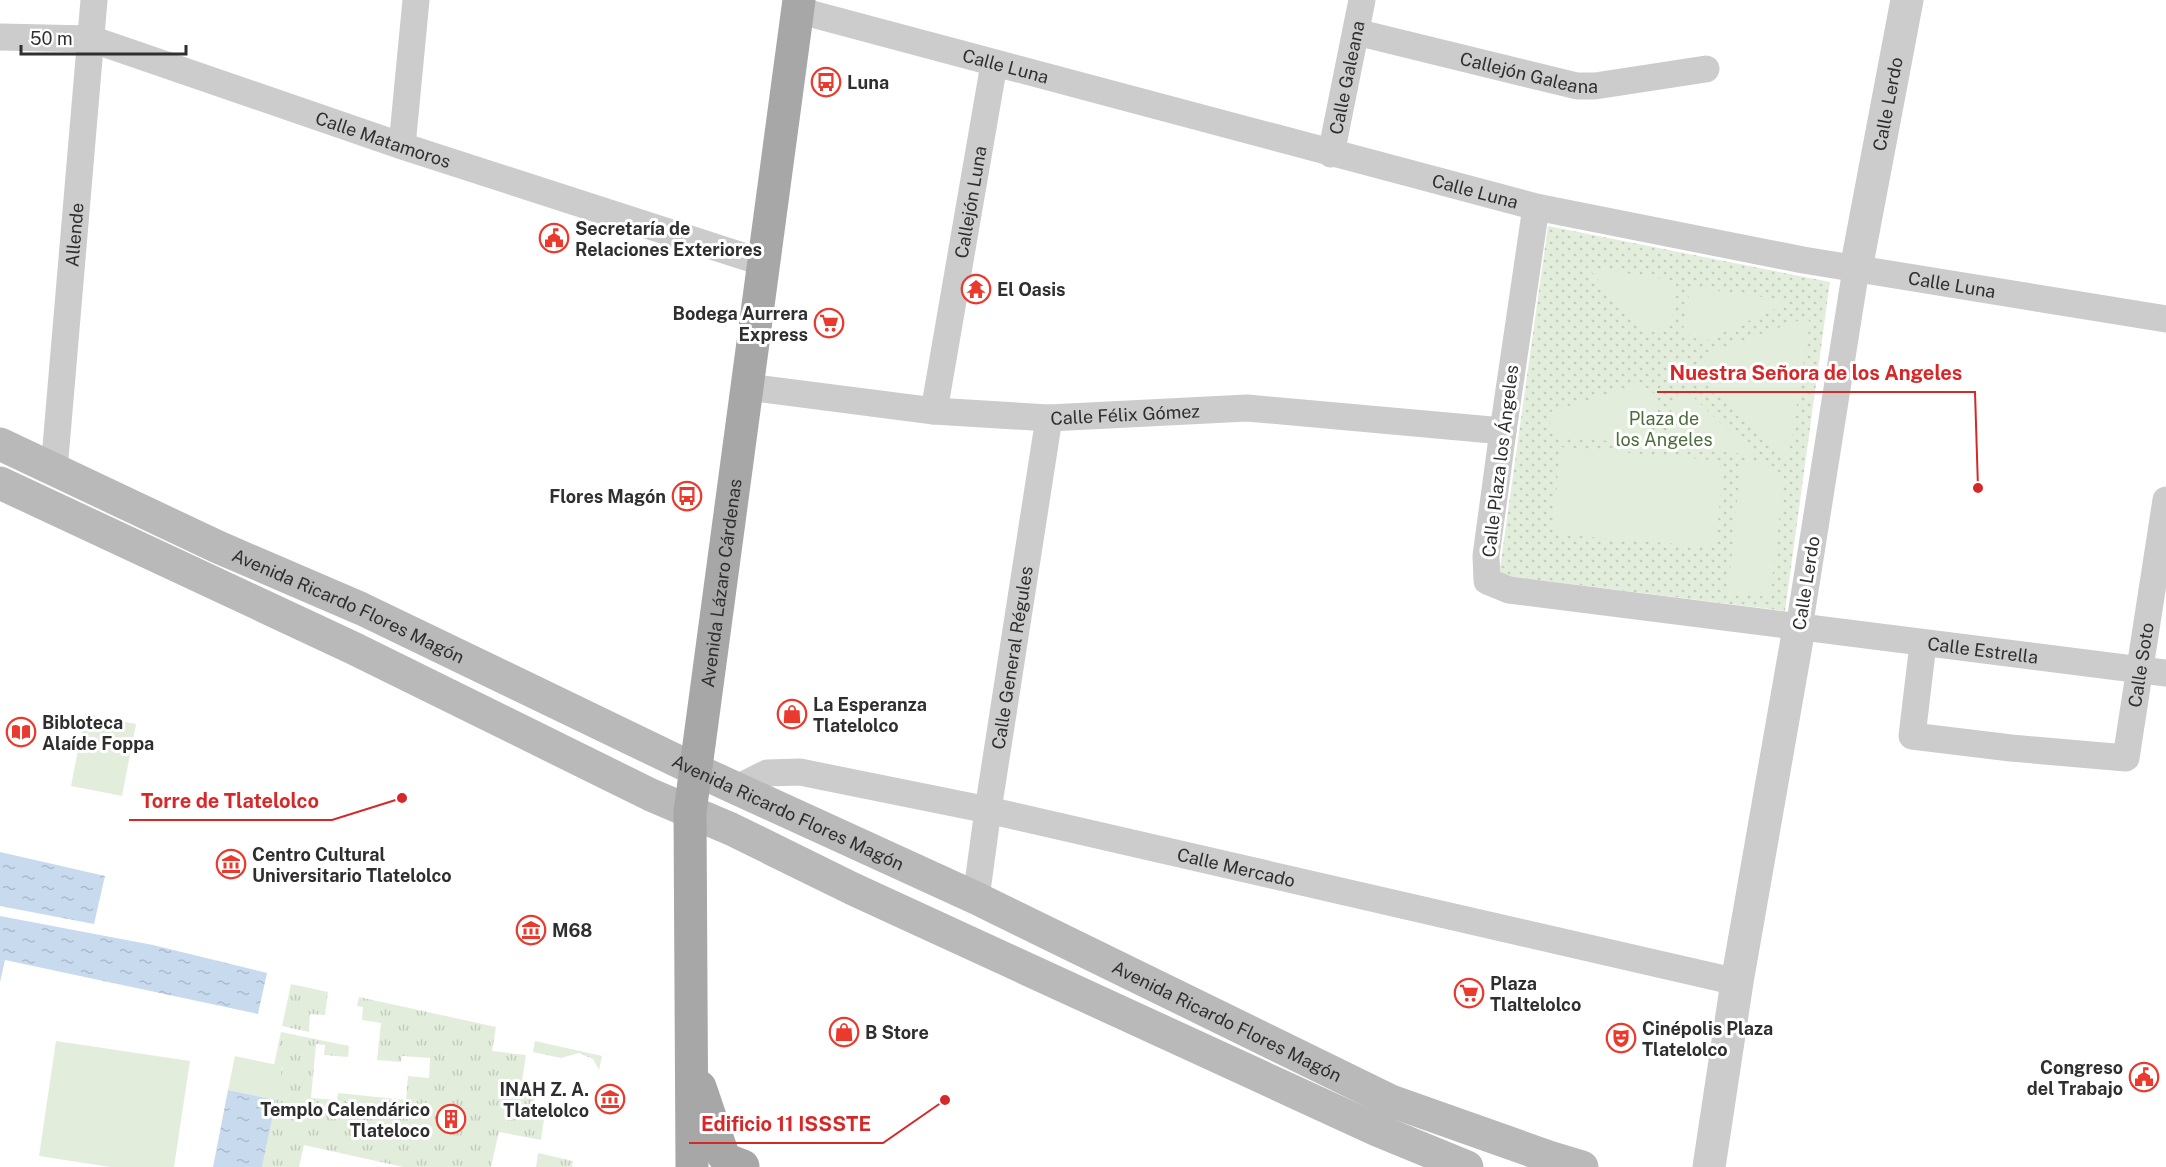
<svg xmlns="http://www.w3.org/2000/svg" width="2166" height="1167" viewBox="0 0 2166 1167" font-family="'Public Sans',sans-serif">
  <defs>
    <pattern id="grass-tufts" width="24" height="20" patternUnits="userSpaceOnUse" patternTransform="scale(1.5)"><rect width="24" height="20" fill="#e3eddc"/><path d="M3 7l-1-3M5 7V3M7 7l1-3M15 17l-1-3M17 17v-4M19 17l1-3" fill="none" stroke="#c3ccbd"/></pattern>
    <pattern id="park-dots" width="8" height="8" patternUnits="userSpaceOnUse" patternTransform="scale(1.5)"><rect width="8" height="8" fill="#e3eddc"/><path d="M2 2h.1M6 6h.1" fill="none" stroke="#c3ccbd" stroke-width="1.8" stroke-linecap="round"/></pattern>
    <pattern id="water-ripples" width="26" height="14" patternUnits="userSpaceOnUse" patternTransform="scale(1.5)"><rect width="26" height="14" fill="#c8daed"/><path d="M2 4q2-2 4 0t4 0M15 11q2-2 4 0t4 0" fill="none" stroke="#acbbcc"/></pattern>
  </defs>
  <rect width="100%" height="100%" fill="#fff"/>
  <g fill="url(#grass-tufts)">
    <path d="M291,984L328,992L325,1015L310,1014L309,1032L282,1026Z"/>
    <path d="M359,997L496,1027L492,1051L526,1055L521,1088H536L533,1108L545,1111L541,1140L499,1132L491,1167H403L304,1145L299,1167H262L282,1067L274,1065L281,1032L349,1046L348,1057L324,1055L325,1045L316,1044L311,1098L337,1100L338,1093L406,1100L408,1076L429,1078L430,1058L402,1056L401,1062L377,1060L381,1023L362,1020L363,1007L357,1006Z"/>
    <path d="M535,1041L602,1056L599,1070L593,1059L579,1053L561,1058L533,1052Z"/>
    <path d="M538,1153L573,1161L572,1167H536Z"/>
  </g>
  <path fill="url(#park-dots)" d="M1548,226L1830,282L1785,611L1499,575Z"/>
  <g fill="#e3eddc">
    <path d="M1587,267L1676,281L1671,326L1659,328L1648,335Z"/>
    <path d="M1690,287L1792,301L1700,343L1693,336L1683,331Z"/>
    <path d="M1806,318L1810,322L1788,460L1701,380L1705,368L1704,354Z"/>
    <path d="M1644,382L1647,389L1657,395L1647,443L1555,438L1547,413Z"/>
    <path d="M1689,393L1754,455L1664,446L1674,397Z"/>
    <path d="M1560,447L1723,461L1716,547L1553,534Z"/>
    <path d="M1741,460L1768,463L1784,477L1770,597L1728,593Z"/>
    <path d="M85,714L136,724L122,796L71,786Z"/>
    <path d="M56,1041L190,1061L174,1167H110L39,1156Z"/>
    <path d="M235,1056L282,1066L276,1100L228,1090Z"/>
  </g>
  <g fill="url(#water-ripples)">
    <path d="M0,852L105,876L94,924L0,906Z"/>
    <path d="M0,916L153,945L267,973L258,1014L5,960L0,982Z"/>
    <path d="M228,1090L276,1100L262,1167H213Z"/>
  </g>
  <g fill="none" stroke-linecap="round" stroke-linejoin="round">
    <g stroke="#ccc" stroke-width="27">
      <path id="s1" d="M797,10L1536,207L1803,260L2166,319"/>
      <path id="s2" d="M1356,32L1577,86H1595L1706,69"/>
      <path id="s3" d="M0,37L91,39L402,146L764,263"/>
      <path d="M402,146L416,0"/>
      <path id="s4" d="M1331,154L1362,0"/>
      <path id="s5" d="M1536,207L1503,431L1486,556L1487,581L1509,590L2166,673"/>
      <path id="s6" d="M747,387L934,411L1049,418L1247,408L1503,431"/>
      <path id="s7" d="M934,411L994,64"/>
      <path id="s8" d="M54,470L94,0"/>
      <path d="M1799,628L1856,269"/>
      <path id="s9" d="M1923,644L1912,736L2011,748L2126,758L2166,500"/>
      <path id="s10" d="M737,788L767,773L800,772L988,810L1737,982"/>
      <path id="s11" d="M976,898L988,810L1049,418"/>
    </g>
    <g stroke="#ccc" stroke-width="33">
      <path id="s12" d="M1856,269L1907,0"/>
      <path d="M1709,1167L1737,982L1799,628"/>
    </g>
    <g stroke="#b9b9b9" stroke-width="33">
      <path id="s13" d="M0,444L218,547L362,609L696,770L976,898L1391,1101L1549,1157L1582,1167"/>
      <path d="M0,483L353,648L651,795L731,829L853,889L1377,1130L1467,1167"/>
    </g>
    <g stroke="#a7a7a7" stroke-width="33">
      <path d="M700,1087L723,1155L727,1160L743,1166"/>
      <path id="s14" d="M692,1167L690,812L799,0"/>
    </g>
  </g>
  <defs>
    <g id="bus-ring" transform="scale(1.5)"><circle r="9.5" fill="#fff" stroke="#ea392d" stroke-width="1.5"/><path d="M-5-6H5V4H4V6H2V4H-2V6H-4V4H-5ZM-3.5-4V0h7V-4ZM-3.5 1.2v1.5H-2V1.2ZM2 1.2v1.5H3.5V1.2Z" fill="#ea392d"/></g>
    <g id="civic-ring" transform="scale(1.5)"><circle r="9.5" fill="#fff" stroke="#ea392d" stroke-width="1.5"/><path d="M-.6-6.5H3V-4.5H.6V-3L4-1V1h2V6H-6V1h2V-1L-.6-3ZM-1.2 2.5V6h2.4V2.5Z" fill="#ea392d"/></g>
    <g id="temple-ring" transform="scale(1.5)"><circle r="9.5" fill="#fff" stroke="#ea392d" stroke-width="1.5"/><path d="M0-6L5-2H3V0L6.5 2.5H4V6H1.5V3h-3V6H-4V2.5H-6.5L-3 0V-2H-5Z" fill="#ea392d"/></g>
    <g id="supermarket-ring" transform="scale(1.5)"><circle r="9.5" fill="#fff" stroke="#ea392d" stroke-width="1.5"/><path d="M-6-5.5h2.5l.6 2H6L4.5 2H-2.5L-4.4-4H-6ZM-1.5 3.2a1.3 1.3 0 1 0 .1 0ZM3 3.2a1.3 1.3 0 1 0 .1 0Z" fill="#ea392d"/></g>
    <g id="shop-ring" transform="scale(1.5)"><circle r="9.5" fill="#fff" stroke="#ea392d" stroke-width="1.5"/><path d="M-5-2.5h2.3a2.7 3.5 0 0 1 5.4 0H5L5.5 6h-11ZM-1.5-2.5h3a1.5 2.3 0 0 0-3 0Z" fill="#ea392d"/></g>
    <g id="library-ring" transform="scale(1.5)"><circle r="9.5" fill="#fff" stroke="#ea392d" stroke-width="1.5"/><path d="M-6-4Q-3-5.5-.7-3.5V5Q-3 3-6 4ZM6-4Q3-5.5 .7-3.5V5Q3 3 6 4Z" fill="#ea392d"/></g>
    <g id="museum-ring" transform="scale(1.5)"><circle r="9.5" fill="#fff" stroke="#ea392d" stroke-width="1.5"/><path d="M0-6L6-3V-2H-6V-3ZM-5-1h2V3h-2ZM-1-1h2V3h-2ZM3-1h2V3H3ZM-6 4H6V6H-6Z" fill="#ea392d"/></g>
    <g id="theatre-ring" transform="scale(1.5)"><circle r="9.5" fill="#fff" stroke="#ea392d" stroke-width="1.5"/><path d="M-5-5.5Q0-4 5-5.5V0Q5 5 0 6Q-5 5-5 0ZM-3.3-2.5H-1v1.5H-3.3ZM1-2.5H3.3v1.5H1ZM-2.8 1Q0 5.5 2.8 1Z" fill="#ea392d"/></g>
    <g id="building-ring" transform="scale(1.5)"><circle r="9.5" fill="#fff" stroke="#ea392d" stroke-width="1.5"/><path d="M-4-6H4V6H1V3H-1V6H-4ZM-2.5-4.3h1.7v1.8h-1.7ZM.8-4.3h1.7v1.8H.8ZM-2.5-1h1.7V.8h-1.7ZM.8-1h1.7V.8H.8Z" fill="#ea392d"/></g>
  </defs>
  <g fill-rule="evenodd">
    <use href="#bus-ring" x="826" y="82"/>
    <use href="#civic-ring" x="554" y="238"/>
    <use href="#temple-ring" x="976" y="289"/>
    <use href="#supermarket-ring" x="829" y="323"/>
    <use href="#bus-ring" x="687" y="496"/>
    <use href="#shop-ring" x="792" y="714"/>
    <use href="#library-ring" x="21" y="732"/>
    <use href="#museum-ring" x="231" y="864"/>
    <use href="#museum-ring" x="531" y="930"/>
    <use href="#supermarket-ring" x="1469" y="993"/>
    <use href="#shop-ring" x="844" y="1032"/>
    <use href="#theatre-ring" x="1621" y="1038"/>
    <use href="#civic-ring" x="2144" y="1077"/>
    <use href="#museum-ring" x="610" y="1099"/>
    <use href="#building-ring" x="451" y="1119"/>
  </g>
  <g text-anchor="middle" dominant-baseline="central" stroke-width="6" stroke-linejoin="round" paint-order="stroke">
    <g font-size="18" fill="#2f2f2f" stroke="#fff">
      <text stroke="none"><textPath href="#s1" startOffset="216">Calle Luna</textPath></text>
      <text stroke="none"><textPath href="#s2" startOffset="178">Callejón Galeana</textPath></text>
      <text stroke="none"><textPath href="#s4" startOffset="78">Calle Galeana</textPath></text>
      <text stroke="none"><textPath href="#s12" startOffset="168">Calle Lerdo</textPath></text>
      <text stroke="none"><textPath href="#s3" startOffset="400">Calle Matamoros</textPath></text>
      <text stroke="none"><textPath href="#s1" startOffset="702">Calle Luna</textPath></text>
      <text stroke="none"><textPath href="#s7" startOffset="212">Callejón Luna</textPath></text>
      <text stroke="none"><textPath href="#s8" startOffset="236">Allende</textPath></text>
      <text stroke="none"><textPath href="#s1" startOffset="1188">Calle Luna</textPath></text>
      <text stroke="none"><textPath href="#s6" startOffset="380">Calle Félix Gómez</textPath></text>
      <text transform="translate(1500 461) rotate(-83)">Calle Plaza los Ángeles</text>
      <text stroke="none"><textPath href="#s14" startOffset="586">Avenida Lázaro Cárdenas</textPath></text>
      <text transform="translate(1806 583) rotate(-81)">Calle Lerdo</text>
      <text stroke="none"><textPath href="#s13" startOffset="384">Avenida Ricardo Flores Magón</textPath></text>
      <text stroke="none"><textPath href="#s5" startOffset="879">Calle Estrella</textPath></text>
      <text stroke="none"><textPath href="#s11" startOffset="243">Calle General Régules</textPath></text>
      <text stroke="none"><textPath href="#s9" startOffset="402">Calle Soto</textPath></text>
      <text stroke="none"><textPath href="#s13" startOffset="870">Avenida Ricardo Flores Magón</textPath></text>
      <text stroke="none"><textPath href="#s10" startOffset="513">Calle Mercado</textPath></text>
      <text stroke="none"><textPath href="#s13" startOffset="1356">Avenida Ricardo Flores Magón</textPath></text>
    </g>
    <g font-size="18" font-weight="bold" fill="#2f2f2f" stroke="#fff" text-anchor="start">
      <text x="847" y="82">Luna</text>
      <text x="575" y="228">Secretaría de<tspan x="575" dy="21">Relaciones Exteriores</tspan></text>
      <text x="997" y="289">El Oasis</text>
      <text x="808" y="313" text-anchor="end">Bodega Aurrera<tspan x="808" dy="21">Express</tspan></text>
      <text x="666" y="496" text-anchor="end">Flores Magón</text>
      <text x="813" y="704">La Esperanza<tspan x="813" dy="21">Tlatelolco</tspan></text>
      <text x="42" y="722">Bibloteca<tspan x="42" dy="21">Alaíde Foppa</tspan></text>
      <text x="252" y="854">Centro Cultural<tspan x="252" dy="21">Universitario Tlatelolco</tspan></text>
      <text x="552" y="930">M68</text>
      <text x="1490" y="983">Plaza<tspan x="1490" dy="21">Tlaltelolco</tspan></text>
      <text x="1642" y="1028">Cinépolis Plaza<tspan x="1642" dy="21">Tlatelolco</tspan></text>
      <text x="865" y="1032">B Store</text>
      <text x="2123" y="1067" text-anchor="end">Congreso<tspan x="2123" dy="21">del Trabajo</tspan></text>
      <text x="589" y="1089" text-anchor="end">INAH Z. A.<tspan x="589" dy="21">Tlatelolco</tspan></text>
      <text x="430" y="1109" text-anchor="end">Templo Calendárico<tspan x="430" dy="21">Tlateloco</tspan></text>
    </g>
    <g font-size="18" fill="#4b6c3b" stroke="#fff">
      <text x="1664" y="418">Plaza de<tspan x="1664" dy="21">los Angeles</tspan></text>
    </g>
  </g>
  <path fill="none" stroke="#d62828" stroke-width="2" d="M1978 488L1975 392H1657M402 798L332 820H129M945 1100L883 1143H689"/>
  <g fill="#d62828" stroke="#fff" stroke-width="2">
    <circle cx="1978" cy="488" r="6"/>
    <circle cx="402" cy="798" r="6"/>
    <circle cx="945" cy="1100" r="6"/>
  </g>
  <g font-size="20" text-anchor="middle" font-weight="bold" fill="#d62828" stroke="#fff" stroke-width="6" stroke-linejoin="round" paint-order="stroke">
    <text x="1816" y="380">Nuestra Señora de los Angeles</text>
    <text x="230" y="808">Torre de Tlatelolco</text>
    <text x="786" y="1131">Edificio 11 ISSSTE</text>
  </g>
  <path d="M21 45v9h165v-9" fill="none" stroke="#2f2f2f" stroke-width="3"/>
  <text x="30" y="45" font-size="18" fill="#2f2f2f" stroke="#ffffff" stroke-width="4.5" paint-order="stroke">50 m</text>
</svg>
